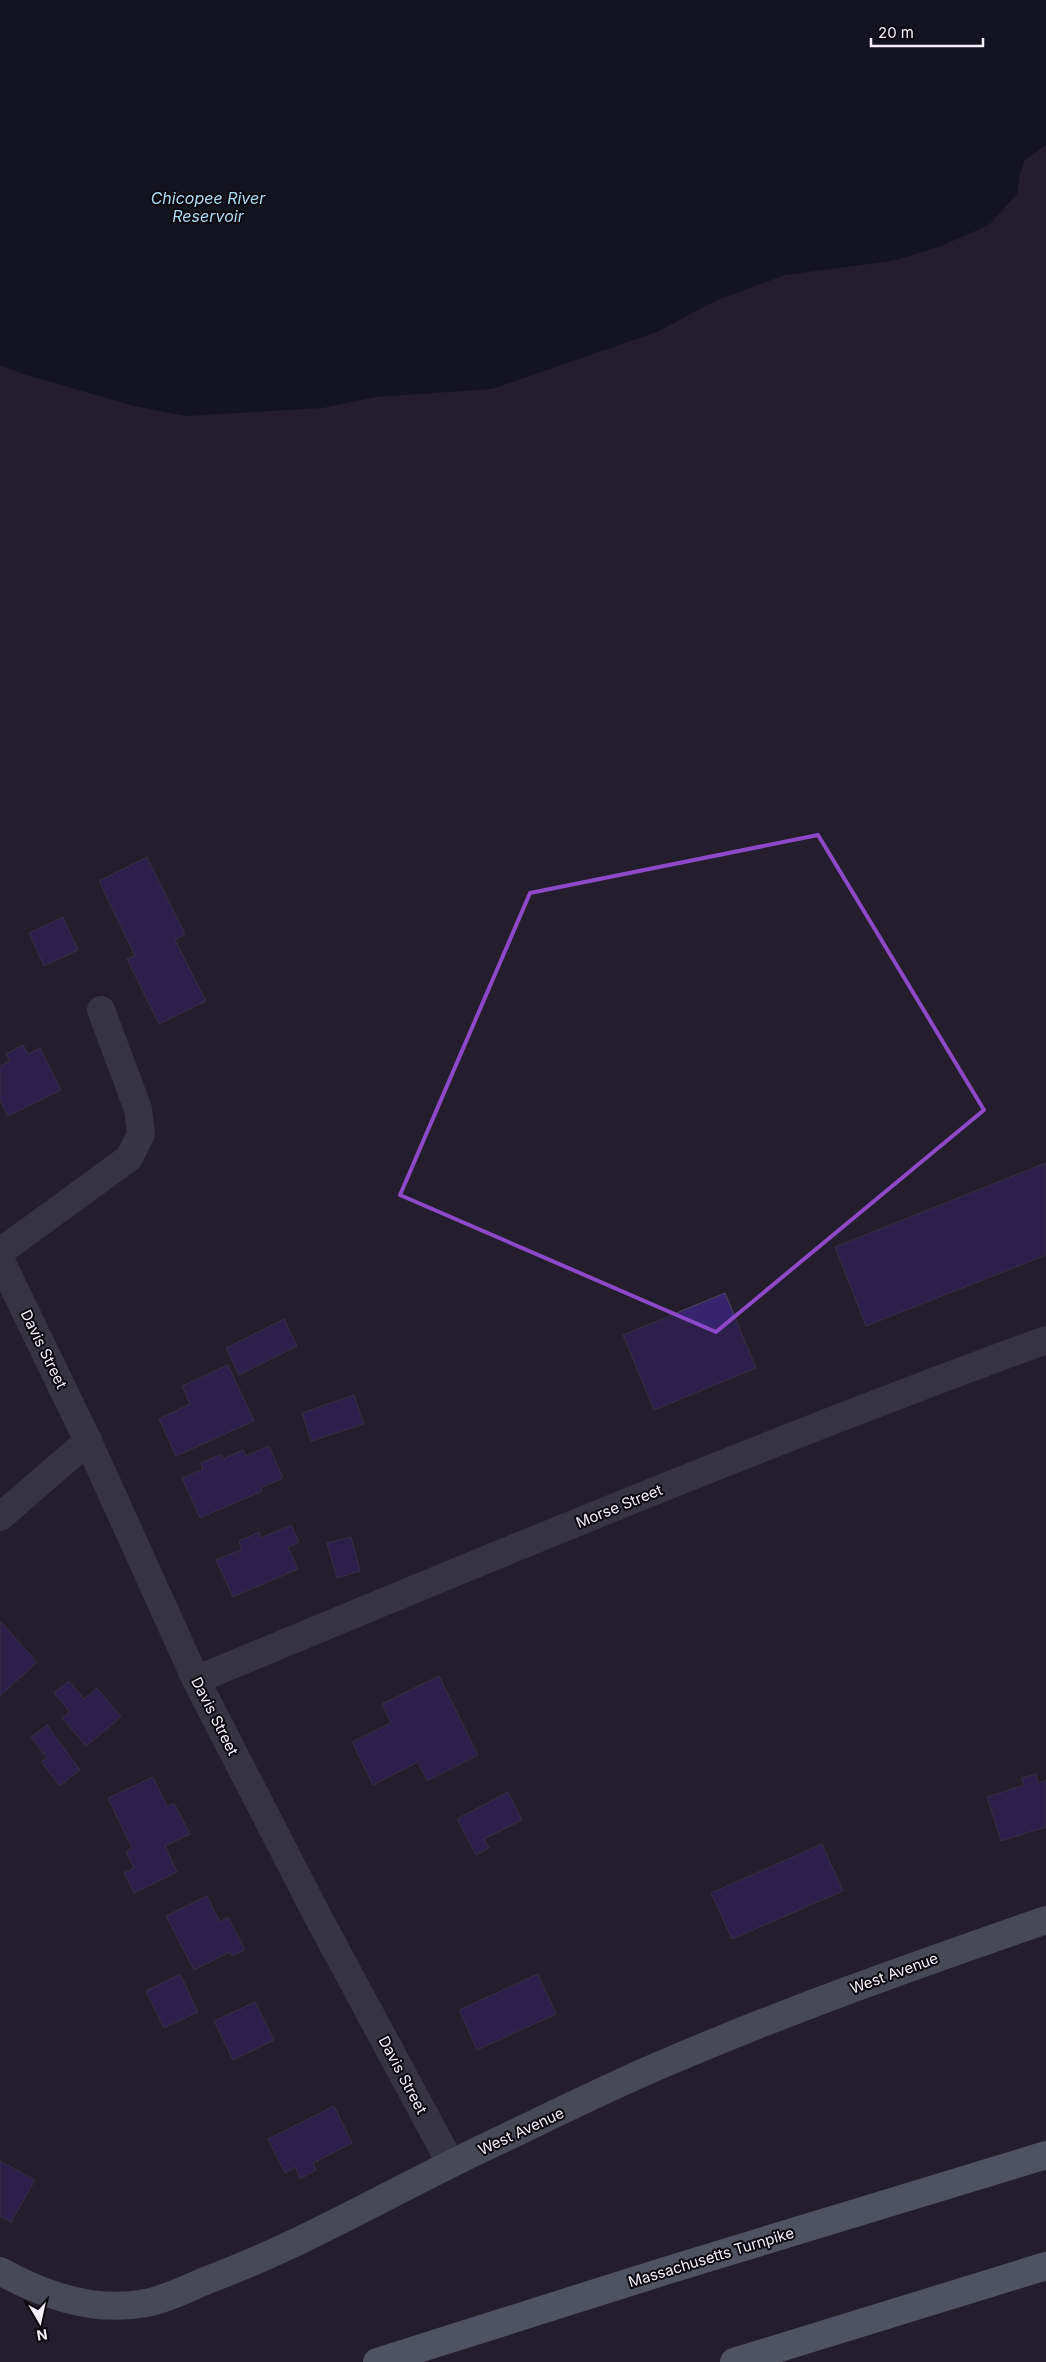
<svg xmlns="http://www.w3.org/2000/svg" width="1046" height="2362" viewBox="0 0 1046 2362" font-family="Inter,sans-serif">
  <rect width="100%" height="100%" fill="#241d2d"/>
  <path fill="#010a10" d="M0,0H1046V145L1025,160L1020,174L1017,194L989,225L939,247L892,261L785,275L717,300L657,332L492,389L376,397L323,408L186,416L134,406L26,375L0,365Z"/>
  <g fill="#36256e" stroke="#49485a">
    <path d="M147,857L185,934L175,940L206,1001L159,1024L127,959L135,956L99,881Z"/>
    <path d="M63,917L78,950L44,966L29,933Z"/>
    <path d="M23,1045L28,1054L40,1048L61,1090L8,1116L0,1100V1066L10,1061L6,1054Z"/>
    <path d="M1046,1163V1255L866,1326L835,1247Z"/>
    <path d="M725,1293L756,1368L654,1410L623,1335Z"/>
    <path d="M284,1319L297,1346L239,1375L226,1348Z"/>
    <path d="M228,1365L254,1421L176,1456L159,1419L190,1404L182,1386Z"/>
    <path d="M354,1395L364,1424L311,1441L302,1413Z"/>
    <path d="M269,1446L283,1478L261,1488L262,1491L200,1518L182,1478L203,1469L201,1463L221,1454L223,1459L243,1450L246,1456Z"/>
    <path d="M291,1525L299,1542L288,1547L298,1569L233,1597L216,1560L242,1549L239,1541L259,1532L261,1538Z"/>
    <path d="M351,1537L360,1571L337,1578L327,1543Z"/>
    <path d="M1,1622L37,1662L0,1696V1623Z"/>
    <path d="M439,1676L478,1755L427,1781L418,1762L373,1785L352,1742L391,1723L382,1704Z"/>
    <path d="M69,1681L84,1699L97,1688L121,1717L86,1746L62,1718L70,1712L54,1693Z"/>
    <path d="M47,1725L80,1770L60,1786L41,1762L47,1758L31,1737Z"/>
    <path d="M1036,1774L1038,1783L1046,1780V1827L1001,1841L987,1797L1024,1785L1021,1778Z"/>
    <path d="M153,1777L167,1806L174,1803L190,1834L165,1846L177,1872L134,1893L124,1873L134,1868L126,1852L132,1848L108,1798Z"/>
    <path d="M508,1792L522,1820L484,1839L489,1848L476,1855L457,1819Z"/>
    <path d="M822,1844L843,1891L732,1939L711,1893Z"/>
    <path d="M207,1896L220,1922L228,1917L245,1950L232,1956L230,1952L194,1970L166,1916Z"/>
    <path d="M180,1974L198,2012L164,2028L146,1991Z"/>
    <path d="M538,1974L556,2014L477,2050L459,2010Z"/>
    <path d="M255,2002L274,2040L233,2060L214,2021Z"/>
    <path d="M334,2106L352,2143L313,2163L316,2170L300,2179L295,2167L285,2173L268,2139Z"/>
    <path d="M0,2161L35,2180L11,2222L0,2216Z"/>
  </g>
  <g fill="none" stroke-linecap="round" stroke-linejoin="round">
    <g stroke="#4b5057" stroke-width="28">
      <path d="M0,1252L129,1158L141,1134L138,1109L101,1010"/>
      <path d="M0,1259L88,1441L196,1680L317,1915L451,2164"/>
      <path d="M0,1517L88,1441"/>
      <path d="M196,1680C477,1563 759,1445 1046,1340"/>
    </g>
    <path stroke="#747f8d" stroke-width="28" d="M0,2271C45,2296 95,2313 146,2303C168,2299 190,2287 210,2279C303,2244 388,2194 477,2151C532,2125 586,2098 642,2073C774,2015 910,1967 1046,1920"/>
    <g stroke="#8492a3" stroke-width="28">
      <path d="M377,2362L665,2271L1046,2155"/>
      <path d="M734,2362L1046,2266"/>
    </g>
  </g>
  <path d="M0 0H1046V2362H0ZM818,835L984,1110L716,1332L400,1195L530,893Z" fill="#241d2d" fill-opacity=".55" fill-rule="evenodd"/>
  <path fill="none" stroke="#8d49c8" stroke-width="4" stroke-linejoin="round" d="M818,835L984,1110L716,1332L400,1195L530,893Z"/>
  <g text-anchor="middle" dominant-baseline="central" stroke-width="4" stroke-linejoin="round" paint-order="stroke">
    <g font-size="15" fill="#f4effa" stroke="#0c0910">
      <text transform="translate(44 1349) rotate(64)">Davis Street</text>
      <text transform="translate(619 1506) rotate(-22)">Morse Street</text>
      <text transform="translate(215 1716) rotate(63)">Davis Street</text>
      <text transform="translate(894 1973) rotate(-20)">West Avenue</text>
      <text transform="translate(403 2075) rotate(62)">Davis Street</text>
      <text transform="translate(521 2131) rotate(-25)">West Avenue</text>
      <text transform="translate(711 2257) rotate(-17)">Massachusetts Turnpike</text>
    </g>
    <g font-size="16" font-style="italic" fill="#acdcf5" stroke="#0c0910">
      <text x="208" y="198">Chicopee River<tspan x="208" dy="18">Reservoir</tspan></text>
    </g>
  </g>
  <g transform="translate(40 2322) rotate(171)" stroke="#0c0910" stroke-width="4" paint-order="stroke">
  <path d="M0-4L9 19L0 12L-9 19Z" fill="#f4effa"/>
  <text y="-8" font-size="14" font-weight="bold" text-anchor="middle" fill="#f4effa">N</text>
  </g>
  <path d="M871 38v8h112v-8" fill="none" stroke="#f4effa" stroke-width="2.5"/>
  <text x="878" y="38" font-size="15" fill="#f4effa" stroke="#0c0910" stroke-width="4" paint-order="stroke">20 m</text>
</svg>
